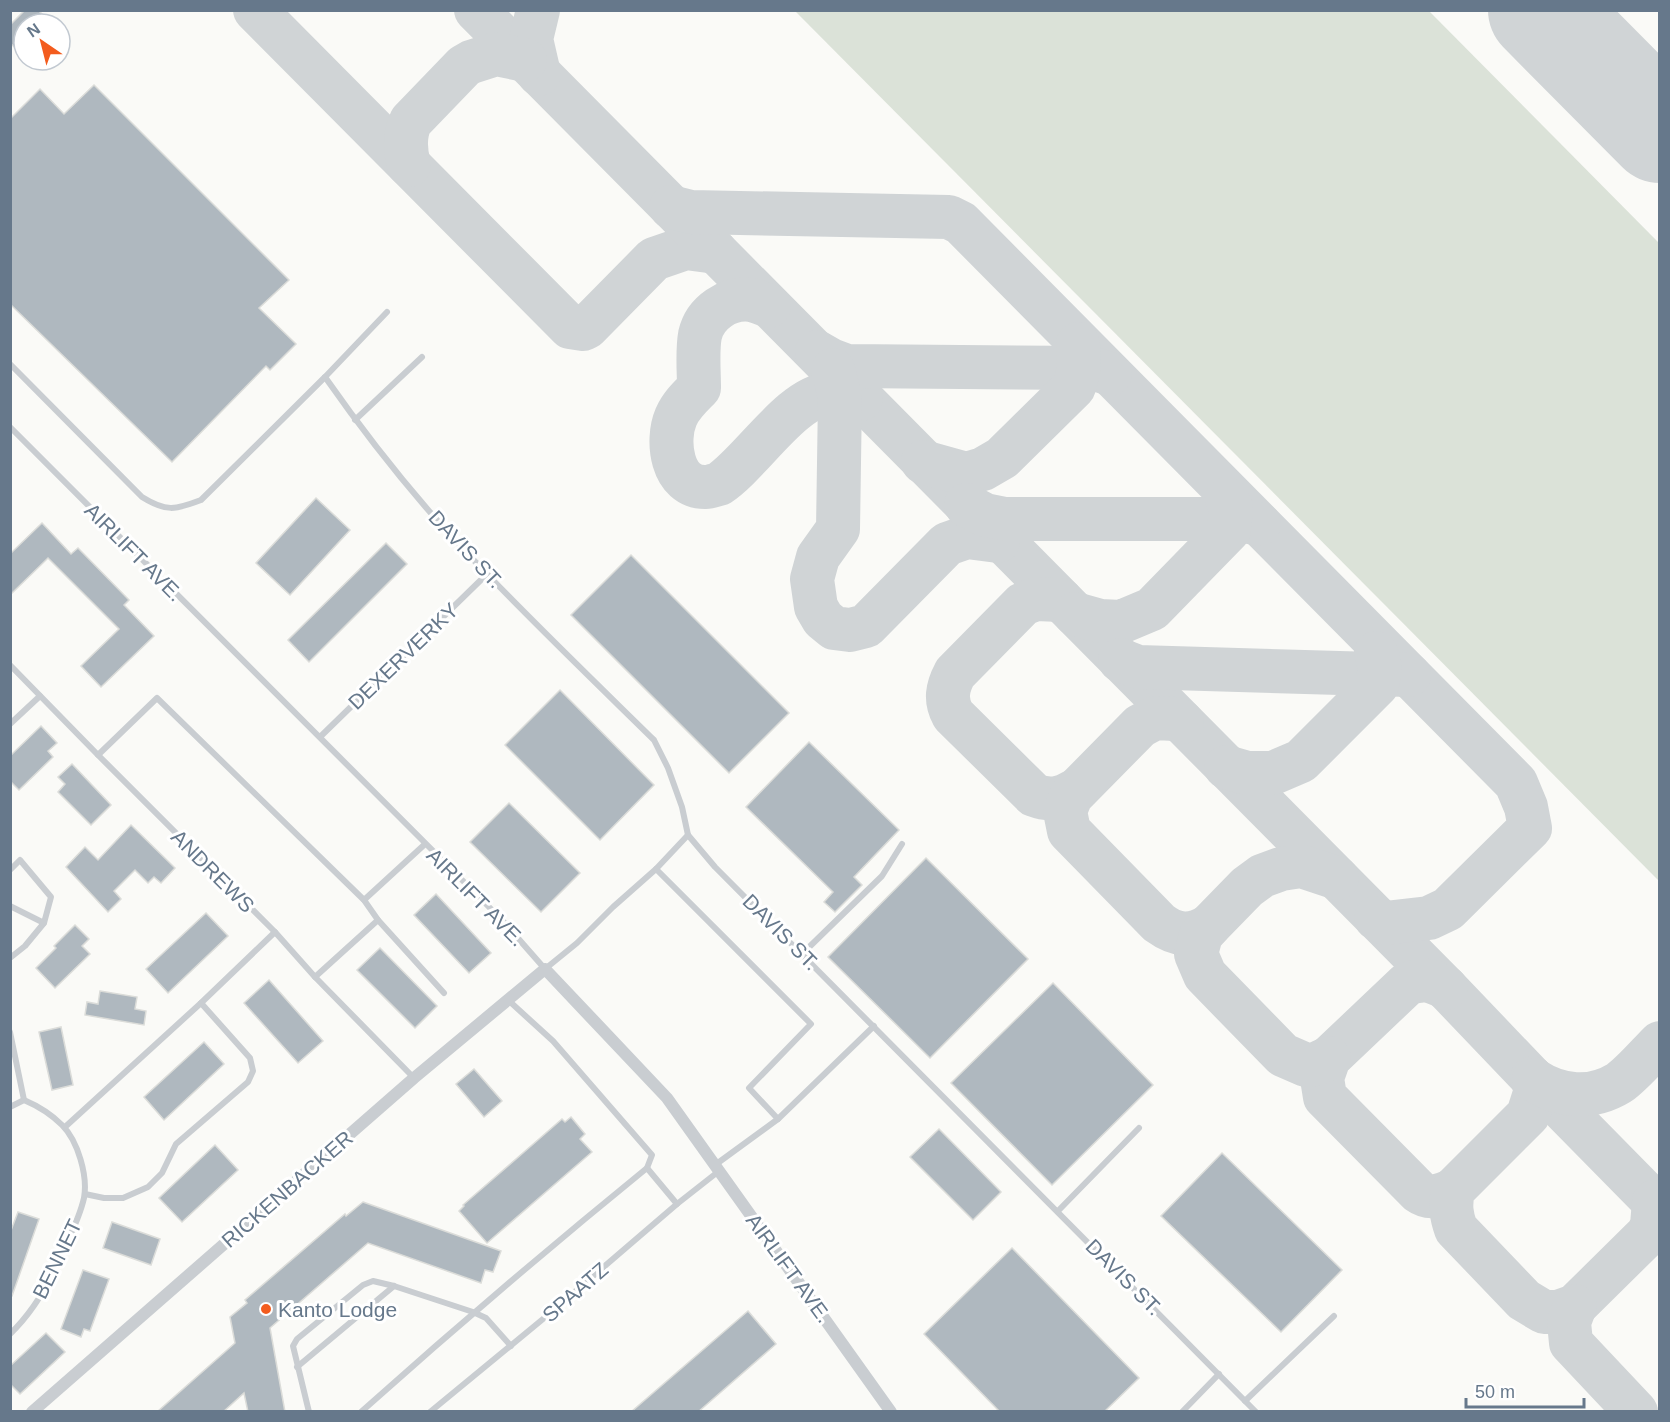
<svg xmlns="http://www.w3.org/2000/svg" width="1670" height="1422" viewBox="0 0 1670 1422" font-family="Helvetica,sans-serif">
  <rect width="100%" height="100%" fill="#fafaf7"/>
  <path fill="#dbe2d8" d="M795,11H1429L1659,243V881Z"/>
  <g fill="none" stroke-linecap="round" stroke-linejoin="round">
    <g stroke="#d0d4d6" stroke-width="44">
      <path d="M255,10L570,327L583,329L587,327L654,259L686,248L716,252"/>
      <path d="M476,10L1446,988L1532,1078L1660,1208"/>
      <path d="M538,10L531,39L539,74"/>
      <path d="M409,165C405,150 404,135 411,121L464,66L471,62L496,54L525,60"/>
      <path d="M671,207L691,212L949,217L961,223L1516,783L1526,807L1530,828L1448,909L1429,918L1385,923L1376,918"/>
      <path d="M769,306C763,304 757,301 751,300C728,297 705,313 700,335C697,351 699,371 699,388C691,396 681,405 676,417C666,440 671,488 706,487C710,487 715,485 719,484C751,463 791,397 829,394C840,393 851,396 861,399"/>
      <path d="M817,352L831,360L847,366L1092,368L1110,374"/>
      <path d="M833,370L840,397L838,529L818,557L812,579L816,607L823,619L834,628L850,630L866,626L947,544L967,537L998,541"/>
      <path d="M923,462L966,474L983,469L1002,458L1074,387L1079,368L1078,344"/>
      <path d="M966,505L985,515L1005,519H1235L1259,524"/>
      <path d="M1061,600L1036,599L1023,604L955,673C947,688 945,700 953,715L1034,795C1050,801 1060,799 1074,791"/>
      <path d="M1075,614L1100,621L1121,622L1152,609L1229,530L1231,508L1227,499"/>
      <path d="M1120,660L1138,667L1409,675"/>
      <path d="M1182,722L1175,719L1155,718L1140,726L1071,796L1065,811L1069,831L1159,923C1177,936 1190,937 1209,926"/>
      <path d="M1226,767L1247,773H1273L1301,761L1377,685L1380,668L1376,653"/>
      <path d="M1446,988C1431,980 1424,978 1407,984L1329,1058L1322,1078L1325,1097L1419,1192C1430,1200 1442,1195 1453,1190"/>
      <path d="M1329,1058L1316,1064L1306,1065L1283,1055L1205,975L1196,954L1201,935L1209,926L1247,887L1262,876L1281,869L1301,866L1337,878"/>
      <path d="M1532,1078L1536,1090L1528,1115L1453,1190C1450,1205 1451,1215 1456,1229L1524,1300L1544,1312H1558L1575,1306L1648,1234L1652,1225L1654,1202"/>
      <path d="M1534,1080C1560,1097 1591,1100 1619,1083C1632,1074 1648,1055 1660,1043"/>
      <path d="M1575,1306L1569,1322L1571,1343L1636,1412"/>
    </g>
    <path stroke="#d0d4d6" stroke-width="106" d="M1541,10L1660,130"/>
  </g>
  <g fill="#afb8bf" stroke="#dbdcd9" stroke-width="1.5">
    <path d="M25,10H38L52,24H24V56L10,43V25Z"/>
    <path d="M94,85L289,280L259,308L296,344L270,370L266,366L172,462L10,304V119L40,89L64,114Z"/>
    <path d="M316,498L350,530L290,595L256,563Z"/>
    <path d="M42,523L71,554L78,548L129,600L124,605L154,636L101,687L81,666L119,629L48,558L10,595V554Z"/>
    <path d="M386,543L407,564L309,662L288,640Z"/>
    <path d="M631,555L789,713L729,773L571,615Z"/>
    <path d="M560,690L654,785L600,840L505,745Z"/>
    <path d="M41,726L57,743L48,751L53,757L19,790L10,781V756Z"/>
    <path d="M809,742L899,830L854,877L862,885L835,912L824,902L833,892L746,807Z"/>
    <path d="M72,764L111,805L91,825L58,792L65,784L58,777Z"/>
    <path d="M509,803L580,873L541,912L470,842Z"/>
    <path d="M131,825L175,868L161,883L154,877L148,883L135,870L114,891L121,899L108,912L66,867L85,847L98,860Z"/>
    <path d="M926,858L1028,959L930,1058L828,957Z"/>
    <path d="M436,894L491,953L469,973L414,915Z"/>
    <path d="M206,913L228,936L168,993L146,969Z"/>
    <path d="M75,925L89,939L82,946L90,954L55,988L36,968L56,948L54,946Z"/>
    <path d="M380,948L437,1006L415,1028L357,970Z"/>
    <path d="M269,980L323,1041L298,1063L244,1003Z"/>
    <path d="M1053,983L1153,1085L1052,1185L951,1083Z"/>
    <path d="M100,991L137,997L135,1009L146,1011L144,1025L85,1015L87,1002L98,1004Z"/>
    <path d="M61,1027L73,1085L52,1090L39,1032Z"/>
    <path d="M204,1042L224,1064L164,1120L144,1097Z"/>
    <path d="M474,1069L502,1101L484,1117L456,1084Z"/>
    <path d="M571,1117L585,1134L580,1139L592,1152L487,1243L459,1211L464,1206L463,1205L562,1119L565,1122Z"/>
    <path d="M939,1129L1001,1192L973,1220L910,1157Z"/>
    <path d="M215,1145L238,1170L182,1222L159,1198Z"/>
    <path d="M1222,1153L1342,1270L1281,1332L1161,1216Z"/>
    <path d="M363,1202L501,1251L493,1272L485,1270L481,1283L368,1243L270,1328L285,1412H248L244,1393L223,1412H157L235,1343L230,1317L247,1303L245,1300L345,1214L346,1216Z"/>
    <path d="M18,1212L39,1219L12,1296H10V1233Z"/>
    <path d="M112,1222L160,1239L151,1265L103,1248Z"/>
    <path d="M1012,1248L1139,1378L1104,1412H1000L924,1334Z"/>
    <path d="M83,1270L109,1279L90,1331L84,1329L81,1337L61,1329Z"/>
    <path d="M748,1311L776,1344L698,1412H631Z"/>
    <path d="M46,1333L65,1352L20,1394L10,1384V1366Z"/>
  </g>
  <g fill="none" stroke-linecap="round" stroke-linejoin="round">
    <g stroke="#c9cdd1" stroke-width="6">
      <path d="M10,364L142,497C166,512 175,510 201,500L325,377L387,312"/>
      <path d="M325,377C374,447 428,514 488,575C542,631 598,685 654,740L668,768L682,807L688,835L715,867L1256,1412"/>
      <path d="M355,420L422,357"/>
      <path d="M10,427L502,920L545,969L577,943L613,907L656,869L688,835"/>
      <path d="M10,665L98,755L275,932L315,977L414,1078"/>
      <path d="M10,724L40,696"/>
      <path d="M320,737L487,574"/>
      <path d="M98,755L157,698L364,900L378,920L444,993"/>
      <path d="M656,869L811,1024L749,1088L778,1119"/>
      <path d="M10,870L20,860L51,897L44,923L25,946L10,958"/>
      <path d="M364,900L424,845"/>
      <path d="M10,906L44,923"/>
      <path d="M802,954L882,876L902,844"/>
      <path d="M315,977L378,920"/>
      <path d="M508,1000L553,1041L652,1155L647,1168"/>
      <path d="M10,1032L24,1100"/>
      <path d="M10,1107L24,1100"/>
      <path d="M65,1127L201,1003L275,932"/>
      <path d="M715,1165L778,1119L874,1026"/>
      <path d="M85,1194L104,1198H123L148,1187L162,1173L176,1144L248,1082L253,1071L250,1058L201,1003"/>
      <path d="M1058,1211L1139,1128"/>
      <path d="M10,1334C35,1310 51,1281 64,1249C72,1232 80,1216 84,1198C88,1176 78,1141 62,1125C51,1114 38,1106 24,1100"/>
      <path d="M297,1367L394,1286"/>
      <path d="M1245,1401L1334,1316"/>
      <path d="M309,1412L293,1346L297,1339L363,1285L373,1281L394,1286L473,1312L486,1318L511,1346"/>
      <path d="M361,1412C455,1328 550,1247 647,1168L677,1204"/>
      <path d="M430,1412L543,1319L677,1204L719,1171"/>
      <path d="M1182,1412L1219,1374"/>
    </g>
    <path stroke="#c9cdd1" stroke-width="12" d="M32,1412L414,1078L545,969L667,1098L891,1412"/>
  </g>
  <circle fill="#f35c1e" stroke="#fff" stroke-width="2" cx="266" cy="1309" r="6"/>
  <g text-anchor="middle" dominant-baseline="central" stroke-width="6" stroke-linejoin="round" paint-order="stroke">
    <g font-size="21" fill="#66788b" stroke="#fff">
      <text transform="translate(466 549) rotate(47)">DAVIS ST.</text>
      <text transform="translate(134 552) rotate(45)">AIRLIFT AVE.</text>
      <text transform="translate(403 656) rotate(-44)">DEXERVERKY</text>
      <text transform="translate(213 871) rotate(45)">ANDREWS</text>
      <text transform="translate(476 897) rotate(45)">AIRLIFT AVE.</text>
      <text transform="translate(781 932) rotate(45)">DAVIS ST.</text>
      <text transform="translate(287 1189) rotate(-41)">RICKENBACKER</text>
      <text transform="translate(57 1259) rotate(-64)">BENNET</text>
      <text transform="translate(789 1268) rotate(54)">AIRLIFT AVE.</text>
      <text transform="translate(1124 1277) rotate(45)">DAVIS ST.</text>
      <text transform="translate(575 1292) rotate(-41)">SPAATZ</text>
    </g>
    <g font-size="21" fill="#66788b" stroke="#fff" text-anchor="start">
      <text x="278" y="1309">Kanto Lodge</text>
    </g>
  </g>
  <rect width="1670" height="1422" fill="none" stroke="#66788b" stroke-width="24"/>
  <g transform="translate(42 42) rotate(325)"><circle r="28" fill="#ffffff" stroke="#c2c9d1" stroke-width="1.5"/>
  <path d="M0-4.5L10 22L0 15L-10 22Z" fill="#f35c1e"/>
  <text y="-9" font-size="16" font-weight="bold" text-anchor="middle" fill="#66788b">N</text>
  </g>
  <path d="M1466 1398v9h118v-9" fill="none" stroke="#66788b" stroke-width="3"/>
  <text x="1475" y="1398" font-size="18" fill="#66788b" stroke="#ffffff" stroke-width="4.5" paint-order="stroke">50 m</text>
</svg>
